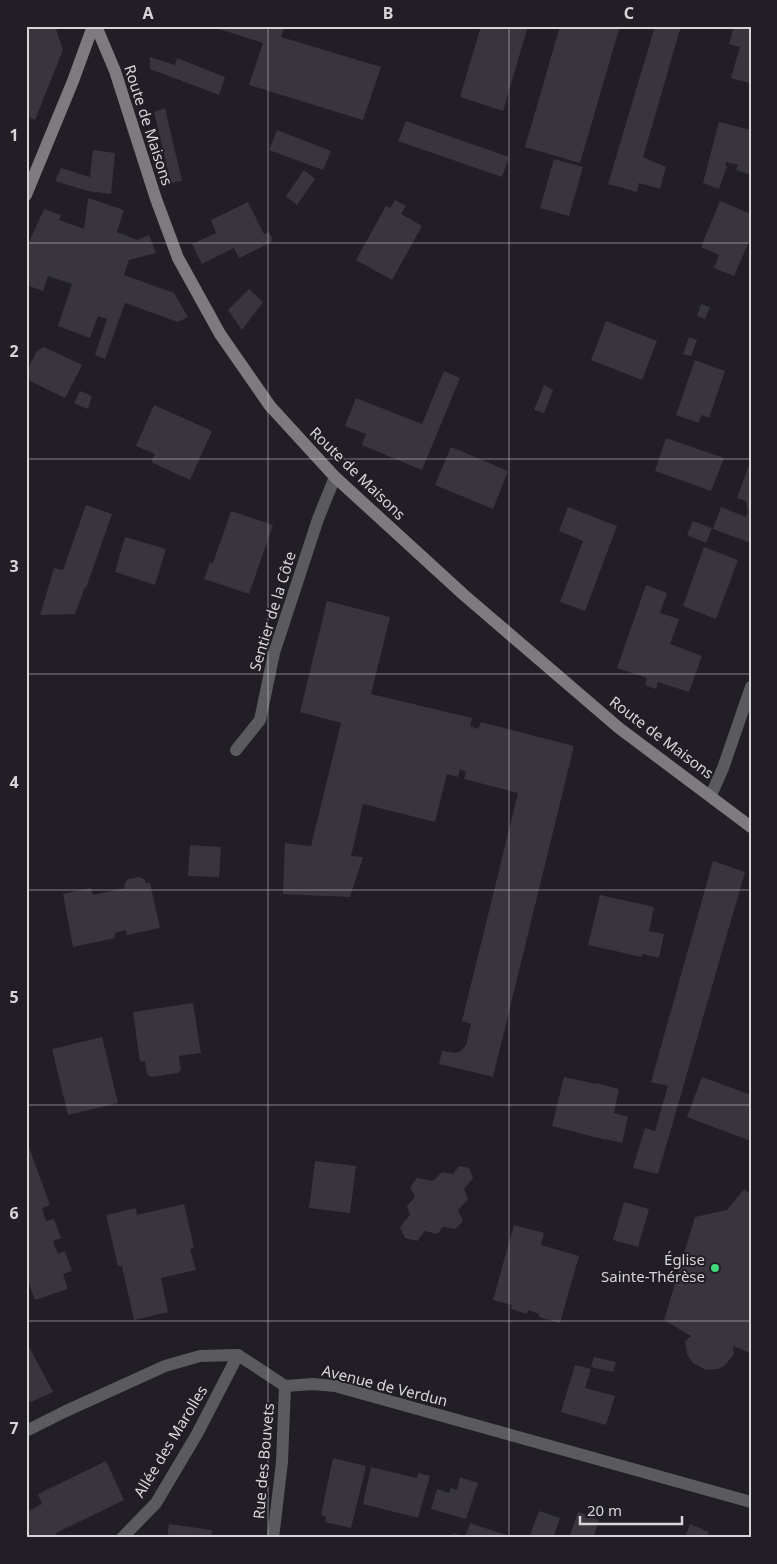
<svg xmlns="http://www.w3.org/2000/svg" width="777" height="1564" viewBox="0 0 777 1564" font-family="'Noto Sans',sans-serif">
  <rect width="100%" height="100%" fill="#211e25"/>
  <g fill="#38353c">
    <path d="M26,26H55L63,50L35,120L26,116Z"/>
    <path d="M210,26H285L281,37L381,67L363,120L249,85L263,43Z"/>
    <path d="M481,26H528L503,111L460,97Z"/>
    <path d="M560,26H620L580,163L525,147Z"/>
    <path d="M655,26H681L643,157L666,167L660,189L639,183L637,192L608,184Z"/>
    <path d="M734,26H751V75L749,83L731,78L740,47L729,44Z"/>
    <path d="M150,57L175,65L177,58L225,77L219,95L150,69Z"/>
    <path d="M165,108L182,181L171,183L154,112Z"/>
    <path d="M406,121L509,157L502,177L398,141Z"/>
    <path d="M719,122L751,130V175L736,170L738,165L726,162L725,165L727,166L719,189L703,183Z"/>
    <path d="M277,130L331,151L323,170L269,150Z"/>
    <path d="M93,150L115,153L111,194L88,191L55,181L61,168L90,177Z"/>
    <path d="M554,159L583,167L569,216L540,208Z"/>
    <path d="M304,170L315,179L297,205L286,196Z"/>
    <path d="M88,198L124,210L117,232L137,240L149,235L156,253L129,260L124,275L174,293L188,317L178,322L125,303L105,359L95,355L107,319L98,316L90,338L58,326L72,284L48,276L43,291L26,285V249L44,209L61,215L59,220L84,229Z"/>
    <path d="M395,200L406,206L401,214L422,226L392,280L356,260L386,206L390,208Z"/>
    <path d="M720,201L751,214V237L734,276L714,268L719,255L701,247Z"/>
    <path d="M248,202L264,234L269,232L273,240L270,243L239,258L234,248L202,264L192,244L216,233L211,220Z"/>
    <path d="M249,289L263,302L242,330L228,310Z"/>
    <path d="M701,304L710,307L705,319L697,316Z"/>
    <path d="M606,321L657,341L642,380L591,360Z"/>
    <path d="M689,337L697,340L691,356L683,354Z"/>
    <path d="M44,347L82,365L65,398L26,379V372L37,351Z"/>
    <path d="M695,360L725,371L709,418L701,415L699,423L676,415Z"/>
    <path d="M444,371L460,378L422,470L362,445L366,434L345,426L356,398L422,424Z"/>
    <path d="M544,385L553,390L544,413L534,410Z"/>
    <path d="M80,391L92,396L88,409L74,403Z"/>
    <path d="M154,405L212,431L190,480L151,462L155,454L136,446Z"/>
    <path d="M666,438L724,458L711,491L655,471Z"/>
    <path d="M451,447L508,471L493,509L435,485Z"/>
    <path d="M751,460V543L713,529L721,507L746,517L748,512L746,501L737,498Z"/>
    <path d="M86,505L112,514L86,588L85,587L75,614L40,615L54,568L63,570Z"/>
    <path d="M568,507L617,526L585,611L560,602L583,541L559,531Z"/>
    <path d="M231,511L273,525L249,594L204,579L210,562L213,563Z"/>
    <path d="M693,521L712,528L706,543L687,535Z"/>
    <path d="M125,537L166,549L155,585L115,572Z"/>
    <path d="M704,547L738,560L716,619L683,606Z"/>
    <path d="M646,585L667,593L660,613L679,619L670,644L702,656L689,692L658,682L656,689L645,685L647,678L617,668Z"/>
    <path d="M327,601L390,617L371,694L472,718L470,726L478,729L481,722L574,746L493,1077L439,1064L442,1051L455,1053L461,1051L466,1045L471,1024L462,1021L518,793L464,779L466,772L460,769L458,777L447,774L435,822L363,804L351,856L363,857L350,897L283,894L285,843L311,846L341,723L300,712Z"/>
    <path d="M190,845L221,847L219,877L188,876Z"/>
    <path d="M713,861L745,872L658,1174L633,1168L645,1128L655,1131L668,1086L651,1082Z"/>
    <path d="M140,877L145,880L146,883H150L160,928L127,935L126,930L114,933L115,938L73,947L63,894L91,888L93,895L125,888L124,885L128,879Z"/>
    <path d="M600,895L654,907L649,931L664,934L659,958L642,954V957L588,945Z"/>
    <path d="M193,1003L201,1053L179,1056L181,1070L178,1073L151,1077L147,1074L145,1061L140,1062L133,1012Z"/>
    <path d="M102,1037L118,1103L68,1115L52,1049Z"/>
    <path d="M564,1077L596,1084V1083L619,1089L614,1113L628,1117L622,1143L606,1139V1140L552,1126Z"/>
    <path d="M702,1077L751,1095V1141L687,1117Z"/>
    <path d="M26,1139L50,1205L42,1208L46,1221L54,1219L61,1238L53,1241L58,1254L65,1251L72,1271L63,1274L68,1289L35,1300L26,1275Z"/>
    <path d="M315,1161L356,1166L350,1213L309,1208Z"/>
    <path d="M459,1166L469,1168L473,1178L464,1189L468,1199L458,1210L463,1221L455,1229L443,1227L437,1234L425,1231L417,1241L405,1238L400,1227L410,1215L407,1206L415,1197L410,1187L417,1178L433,1181L442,1172L453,1174Z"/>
    <path d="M744,1189L751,1195V1353L733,1346L734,1354L725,1365L718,1369L706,1370L693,1363L687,1354L685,1341L691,1336L664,1320L695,1217L727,1210Z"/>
    <path d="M624,1202L649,1209L638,1247L613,1240Z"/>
    <path d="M184,1204L194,1248L190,1249L196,1270L161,1278L168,1312L134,1320L122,1266H118L106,1215L136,1208L137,1215Z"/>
    <path d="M514,1225L544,1233L541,1245L579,1256L560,1323L539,1317V1314L528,1310L527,1314L511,1309L512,1305L493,1300Z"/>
    <path d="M26,1341L53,1392L26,1404Z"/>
    <path d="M594,1357L616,1362L613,1372L591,1367Z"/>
    <path d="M575,1365L591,1369L585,1388L615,1396L606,1425L561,1412Z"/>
    <path d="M333,1458L366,1466L351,1528L325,1522L326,1517L321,1515Z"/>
    <path d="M106,1461L124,1500L56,1533L58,1538H26V1512L42,1504L38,1494Z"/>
    <path d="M371,1467L417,1478L418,1473L430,1476L418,1518L363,1504Z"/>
    <path d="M460,1477L478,1483L466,1519L431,1509L437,1489L449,1493L451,1488L457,1490Z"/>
    <path d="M539,1511L560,1518L553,1538H529Z"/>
    <path d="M578,1512L599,1520L593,1538H569Z"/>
    <path d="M470,1523L512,1537V1538H452L453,1533L465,1537Z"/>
    <path d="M169,1524L212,1530L211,1538H167Z"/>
    <path d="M690,1524L709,1532L706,1538H685Z"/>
  </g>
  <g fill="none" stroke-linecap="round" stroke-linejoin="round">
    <g stroke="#5b5a5d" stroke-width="12">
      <path d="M236,750L260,720L274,653L318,519L335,477"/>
      <path d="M711,795L723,768L751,687"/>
      <path d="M26,1431L66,1411L165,1366L200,1356L238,1355L285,1386L313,1384L335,1386L751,1502"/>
      <path d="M122,1538L156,1503L197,1434L238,1355"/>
      <path d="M273,1538L282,1462L285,1386"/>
    </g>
    <g stroke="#7d7b80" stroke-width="12">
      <path d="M96,26L115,71L156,199L178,258L220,334L270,406L335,477L464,595L619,728L751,827"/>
      <path d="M26,195L73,81L93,26"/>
    </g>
  </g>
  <path fill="none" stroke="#d7d5da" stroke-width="1" stroke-opacity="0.55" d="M268,26V1538M509,26V1538M26,243H751M26,459H751M26,674H751M26,890H751M26,1105H751M26,1321H751"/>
  <circle fill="#41d77c" stroke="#211e25" stroke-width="2" cx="715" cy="1268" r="5"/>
  <g text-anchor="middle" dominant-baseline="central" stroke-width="4" stroke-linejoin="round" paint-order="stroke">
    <g font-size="15" fill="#d7d5da" stroke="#211e25">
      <text transform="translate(149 125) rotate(72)">Route de Maisons</text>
      <text transform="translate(358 473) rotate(44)">Route de Maisons</text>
      <text transform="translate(272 611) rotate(-73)">Sentier de la Côte</text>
      <text transform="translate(662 737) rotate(37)">Route de Maisons</text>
      <text transform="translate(385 1385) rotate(14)">Avenue de Verdun</text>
      <text transform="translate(170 1441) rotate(-59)">Allée des Marolles</text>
      <text transform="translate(263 1461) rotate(-85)">Rue des Bouvets</text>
    </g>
    <g font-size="15" fill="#d7d5da" stroke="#211e25" text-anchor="end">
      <text x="705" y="1259">Église<tspan x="705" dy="17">Sainte-Thérèse</tspan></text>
    </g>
  </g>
  <rect width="777" height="1564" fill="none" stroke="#211e25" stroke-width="55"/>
  <path d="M580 1516v8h102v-8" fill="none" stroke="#d7d5da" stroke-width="2.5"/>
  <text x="587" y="1516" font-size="15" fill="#d7d5da" stroke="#211e25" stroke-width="4" paint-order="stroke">20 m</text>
  <rect x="28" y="28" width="722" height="1508" fill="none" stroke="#d7d5da" stroke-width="2"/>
  <g font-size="16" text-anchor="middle" font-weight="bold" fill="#d7d5da">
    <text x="148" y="19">A</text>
    <text x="388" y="19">B</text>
    <text x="629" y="19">C</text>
    <text x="14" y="141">1</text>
    <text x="14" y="357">2</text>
    <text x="14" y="572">3</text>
    <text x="14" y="788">4</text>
    <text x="14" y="1003">5</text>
    <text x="14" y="1219">6</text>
    <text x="14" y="1434">7</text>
  </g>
</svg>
